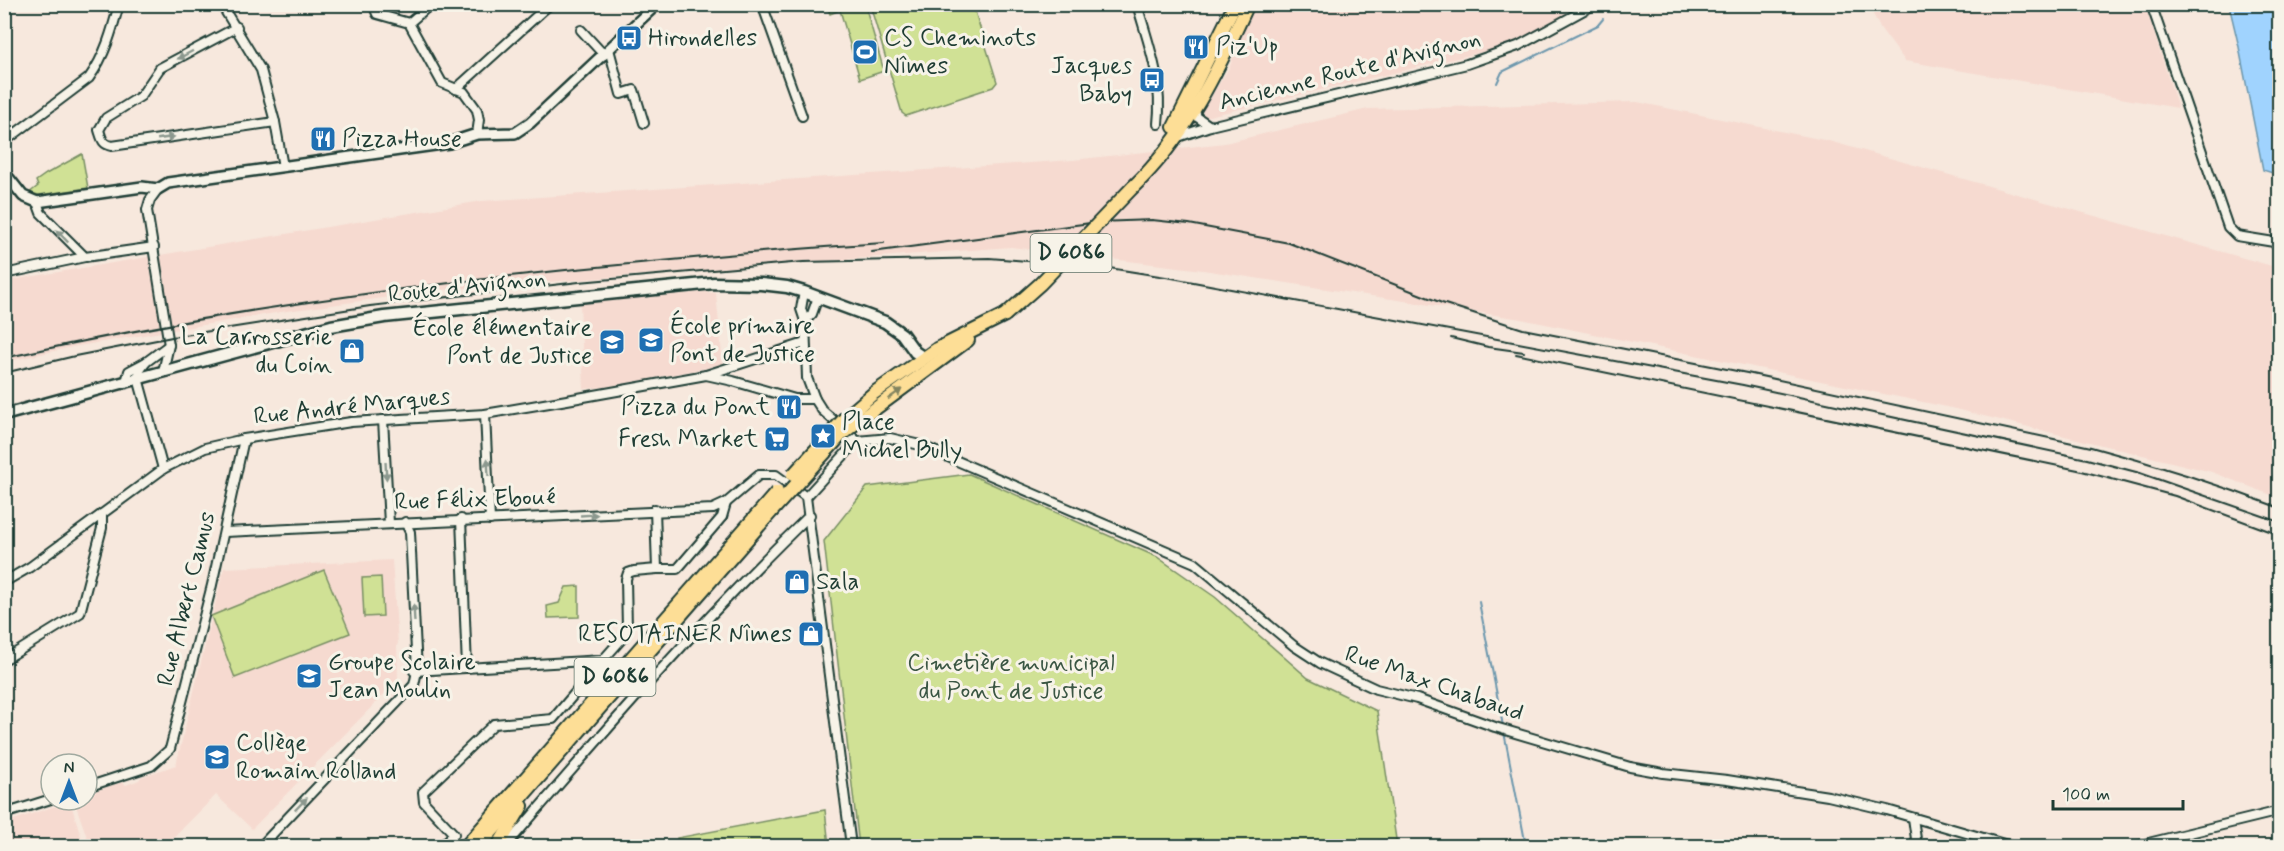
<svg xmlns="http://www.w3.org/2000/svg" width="2284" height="851" viewBox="0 0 2284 851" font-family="Mynerve,sans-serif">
  <rect width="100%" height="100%" fill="#f7e8dd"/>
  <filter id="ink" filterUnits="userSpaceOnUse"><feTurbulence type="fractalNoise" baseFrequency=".0167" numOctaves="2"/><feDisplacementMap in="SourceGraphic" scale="12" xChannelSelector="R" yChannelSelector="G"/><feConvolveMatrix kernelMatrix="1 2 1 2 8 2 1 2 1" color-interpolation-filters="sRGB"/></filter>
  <g filter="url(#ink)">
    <g fill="#f6dad0">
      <path d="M1251,5H1581L1517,44L1205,117L1202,111L1230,66Z"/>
      <path d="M1868,5H2145L2178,108L1905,61L1881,29Z"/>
      <path d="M1637,102L1829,141L2279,268V498L2212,472L1947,407L1521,319L1203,270L1011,247L442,290L287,311L72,347L5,362V281L482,201L1073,160L1225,143L1368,109Z"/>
      <path d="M704,292L716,293L723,365L606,387L584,389L580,304Z"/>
      <path d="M392,560L398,644L397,645L398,680L252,829L216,795L165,846H90L74,800H87V794L123,782L126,785L139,780L141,777L176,765L224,568Z"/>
      <path d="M67,802L71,804L84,846H5V823Z"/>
    </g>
    <g fill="#d0e195" stroke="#788f64" stroke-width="1.5">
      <path d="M827,5H865L884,71L860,79L840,10L830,14Z"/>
      <path d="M870,5H973L997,82L993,87L906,116L902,113Z"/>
      <path d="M82,154L88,188L39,195L29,193L38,186L36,181L46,174Z"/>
      <path d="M969,474L1157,557L1215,597L1308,678L1377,711L1397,846H859L824,541L867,487Z"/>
      <path d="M324,570L350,633L235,678L211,616Z"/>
      <path d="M381,577L383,616L364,617L362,578Z"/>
      <path d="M579,586V617L548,618L547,606L559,603L566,587Z"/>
      <path d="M825,810L829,846H679L677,838Z"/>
    </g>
    <path fill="#a0d3fe" stroke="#6c97ad" stroke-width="1.5" d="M2229,5H2279V175L2263,170L2239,47Z"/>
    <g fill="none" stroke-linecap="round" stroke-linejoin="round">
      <g stroke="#6c97ad" stroke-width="2">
        <path d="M1497,83L1502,72L1598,25L1603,19"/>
        <path d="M1479,602L1503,726"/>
        <path d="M1504,732L1526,846"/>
      </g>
      <g stroke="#1f3d34" stroke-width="12">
        <g id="minor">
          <path d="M221,4L261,70L275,122L283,167"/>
          <path d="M373,4L377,14L409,23L442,83L464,92L477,110L479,120L477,134"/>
          <path d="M762,4L802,116"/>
          <path d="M1137,4C1149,46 1163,80 1158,124"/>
          <path d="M2151,4L2228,227L2237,236L2280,243"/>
          <path d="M409,23L431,4"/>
          <path d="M237,27L160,68L141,96L106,118L99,130C102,139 102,144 112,146L275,122"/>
          <path d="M581,30L604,55"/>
          <path d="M609,49L621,94L634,90L644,123"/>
          <path d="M456,89L550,4"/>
          <path d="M1194,109L1197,117L1210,126"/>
          <path d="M1178,137L1210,126L1467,64L1518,46L1595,4"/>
          <path d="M4,142L89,78C105,56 112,31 119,4"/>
          <path d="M158,189L150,200L147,210L169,345L163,372"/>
          <path d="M37,202L41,213L85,257L154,247"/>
          <path d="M4,274L85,257"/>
          <path d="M804,292L801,309L805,321L807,378L815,399L822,410L857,441"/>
          <path d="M805,321L812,314L818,297"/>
          <path d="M146,362L140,370L138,378L163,469"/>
          <path d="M706,375L733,381L795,399H815"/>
          <path d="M126,382L129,371L146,362L169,345"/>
          <path d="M485,414L490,520"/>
          <path d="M383,420L389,523"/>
          <path d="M857,441L890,438L920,445L1195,563L1294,646L1320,663L1376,689L1417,699L1495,727L1630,767L1663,773L1727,780L1828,796L1887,810L2011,846"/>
          <path d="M806,497L851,846"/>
          <path d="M806,497L857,441"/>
          <path d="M461,519L467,668"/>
          <path d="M225,532L713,509L726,503L759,475H776L806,497"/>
          <path d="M657,569H677L680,566L722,517L726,503"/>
          <path d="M4,582L30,567L163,469L205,448L244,439L351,422L485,414L567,400L706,375L805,343"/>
          <path d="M4,660L80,613L102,528V514"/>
          <path d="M414,671L603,660L626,634L627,629L626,579L628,573L634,571L657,569L655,509"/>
          <path d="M87,787L151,766L170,749L212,585L244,439"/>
          <path d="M4,814L51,799"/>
          <path d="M1913,818L1917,846"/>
          <path d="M261,846L414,685L417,671L410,532L405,522"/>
          <path d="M442,846L454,834L424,802L423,792L494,724L553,719L603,660"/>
          <path d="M506,846C603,733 702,619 810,515"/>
          <path d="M2136,846L2280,811"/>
        </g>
      </g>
      <g stroke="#1f3d34" stroke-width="14">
        <path id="tertiary" d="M4,172L23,196L37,202L142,187L158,189L168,183L449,143L477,134L515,133L530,123L657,4"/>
      </g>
      <g stroke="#1f3d34" stroke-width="15">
        <path id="secondary" d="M4,415L331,326L384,317L714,283L761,284L787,287L804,292L885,322L902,334L915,352L924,358"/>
      </g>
      <g stroke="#1f3d34" stroke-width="16">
        <g id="primary">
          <path d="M1174,127L1235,4"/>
          <path d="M1133,187C1186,137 1218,70 1248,4"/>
          <path d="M845,418L874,393L937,349L1005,315"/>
          <path d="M853,425L968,340"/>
          <path d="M466,846L764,507"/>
          <path d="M479,846L771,512"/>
          <path d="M498,846L522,806"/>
        </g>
      </g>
      <use href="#minor" stroke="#f7f3e8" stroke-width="8"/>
      <use href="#tertiary" stroke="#f7f3e8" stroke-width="9"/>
      <use href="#secondary" stroke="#f7f3e8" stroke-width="10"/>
      <use href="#primary" stroke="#fdde96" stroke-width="12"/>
      <g stroke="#1f3d34" stroke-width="2">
        <path d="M872,252L1098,222L1152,220L1189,224L1289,243L1442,303L1523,329L1747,373L2091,447C2155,464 2217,484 2280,508"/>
        <path d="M1451,338L1488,347L1524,352"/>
        <path d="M1516,354L2078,470L2175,496L2280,535"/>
        <path d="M4,358C214,311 426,282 640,263C721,255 803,248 884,243"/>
        <path d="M4,373L75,356L172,337L370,306L579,282L803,262L989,258L1103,267L1172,278L1743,385L2087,459L2140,473L2280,522"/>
      </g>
      <g stroke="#1f3d34" stroke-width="16" stroke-linecap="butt">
        <g id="primary-bridge">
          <path d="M1005,315L1040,284L1133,187"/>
          <path d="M793,475L845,418"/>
          <path d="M764,507L777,492"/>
          <path d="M771,512L842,434L853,425"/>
        </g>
      </g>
      <use href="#primary-bridge" stroke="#fdde96" stroke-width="12"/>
    </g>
    <defs><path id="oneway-solid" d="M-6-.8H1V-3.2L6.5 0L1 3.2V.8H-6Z" transform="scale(1.5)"/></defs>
    <g fill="#8b988e">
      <use href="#oneway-solid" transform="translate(185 55) rotate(152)"/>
      <use href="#oneway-solid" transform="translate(166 138) rotate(-8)"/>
      <use href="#oneway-solid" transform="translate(62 236) rotate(-134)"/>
      <use href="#oneway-solid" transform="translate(488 467) rotate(-93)"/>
      <use href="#oneway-solid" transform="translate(386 471) rotate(87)"/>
      <use href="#oneway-solid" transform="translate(589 515) rotate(-3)"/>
      <use href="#oneway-solid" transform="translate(414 613) rotate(-93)"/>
      <use href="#oneway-solid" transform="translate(301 804) rotate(-46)"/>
    </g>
    <use fill="#838560" href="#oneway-solid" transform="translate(895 394) rotate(-36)"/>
  </g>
  <defs>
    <g id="bus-square" transform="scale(1.35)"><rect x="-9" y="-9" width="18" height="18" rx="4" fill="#1f6fb2" stroke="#f7f3e8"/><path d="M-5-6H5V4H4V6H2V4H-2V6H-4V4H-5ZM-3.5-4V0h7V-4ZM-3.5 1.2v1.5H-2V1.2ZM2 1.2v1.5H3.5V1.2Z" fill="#fff"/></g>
    <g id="restaurant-square" transform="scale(1.35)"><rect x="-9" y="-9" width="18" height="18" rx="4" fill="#1f6fb2" stroke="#f7f3e8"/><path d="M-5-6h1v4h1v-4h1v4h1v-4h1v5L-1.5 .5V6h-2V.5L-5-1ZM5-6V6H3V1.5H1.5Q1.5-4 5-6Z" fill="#fff"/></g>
    <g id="stadium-square" transform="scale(1.35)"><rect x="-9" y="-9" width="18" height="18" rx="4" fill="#1f6fb2" stroke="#f7f3e8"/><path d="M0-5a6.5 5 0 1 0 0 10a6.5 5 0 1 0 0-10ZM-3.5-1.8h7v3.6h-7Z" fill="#fff"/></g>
    <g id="school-square" transform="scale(1.35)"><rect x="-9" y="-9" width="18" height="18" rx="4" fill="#1f6fb2" stroke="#f7f3e8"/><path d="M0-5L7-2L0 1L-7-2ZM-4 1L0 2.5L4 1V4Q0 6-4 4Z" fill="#fff"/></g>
    <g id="shop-square" transform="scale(1.35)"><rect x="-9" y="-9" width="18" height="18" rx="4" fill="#1f6fb2" stroke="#f7f3e8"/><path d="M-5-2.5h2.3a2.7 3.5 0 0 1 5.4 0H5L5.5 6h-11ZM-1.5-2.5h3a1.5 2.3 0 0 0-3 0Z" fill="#fff"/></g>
    <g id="sight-square" transform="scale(1.35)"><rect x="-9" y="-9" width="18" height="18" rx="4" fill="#1f6fb2" stroke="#f7f3e8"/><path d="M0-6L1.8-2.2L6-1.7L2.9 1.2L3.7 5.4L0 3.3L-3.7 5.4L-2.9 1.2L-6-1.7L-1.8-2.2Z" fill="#fff"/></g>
    <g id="supermarket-square" transform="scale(1.35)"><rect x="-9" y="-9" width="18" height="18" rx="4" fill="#1f6fb2" stroke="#f7f3e8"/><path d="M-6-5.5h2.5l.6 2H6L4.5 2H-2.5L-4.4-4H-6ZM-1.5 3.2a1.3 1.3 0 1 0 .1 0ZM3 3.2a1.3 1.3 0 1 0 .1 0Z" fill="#fff"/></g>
  </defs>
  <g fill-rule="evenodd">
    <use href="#bus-square" x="629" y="38"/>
    <use href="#restaurant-square" x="1196" y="47"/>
    <use href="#stadium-square" x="865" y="52"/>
    <use href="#bus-square" x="1152" y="80"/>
    <use href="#restaurant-square" x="323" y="139"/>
    <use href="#school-square" x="651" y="340"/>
    <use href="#school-square" x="612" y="342"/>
    <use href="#shop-square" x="352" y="351"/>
    <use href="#restaurant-square" x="789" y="407"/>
    <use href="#sight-square" x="823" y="436"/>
    <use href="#supermarket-square" x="777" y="439"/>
    <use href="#shop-square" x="797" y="582"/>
    <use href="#shop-square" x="811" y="634"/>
    <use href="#school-square" x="309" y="676"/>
    <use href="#school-square" x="217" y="757"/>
  </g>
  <g text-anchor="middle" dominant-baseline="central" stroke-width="6" stroke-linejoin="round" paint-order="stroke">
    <g fill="#f7f3e8" stroke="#60746a" stroke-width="1.5">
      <rect x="1030.5" y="234" width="81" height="38" rx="4.5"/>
      <rect x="574.5" y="658" width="81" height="38" rx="4.5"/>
    </g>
    <g font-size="22" font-weight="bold" fill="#1f3d34">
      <text x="1071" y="253">D 6086</text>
      <text x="615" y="677">D 6086</text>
    </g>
    <g font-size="24" fill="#1f3d34" stroke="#f7f3e8" text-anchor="start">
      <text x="648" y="38">Hirondelles</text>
      <text x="884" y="38">CS Cheminots<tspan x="884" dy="28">Nîmes</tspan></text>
      <text x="1216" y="47">Piz'Up</text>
      <text x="1132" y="66" text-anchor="end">Jacques<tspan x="1132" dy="28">Baby</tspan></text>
      <text x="342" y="139">Pizza House</text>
      <text x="670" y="326">École primaire<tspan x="670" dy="28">Pont de Justice</tspan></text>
      <text x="592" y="328" text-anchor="end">École élémentaire<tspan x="592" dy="28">Pont de Justice</tspan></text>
      <text x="332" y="337" text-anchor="end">La Carrosserie<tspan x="332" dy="28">du Coin</tspan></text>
      <text x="770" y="407" text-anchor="end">Pizza du Pont</text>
      <text x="842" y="422">Place<tspan x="842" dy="28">Michel Bully</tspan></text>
      <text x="758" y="439" text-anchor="end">Fresh Market</text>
      <text x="816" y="582">Sala</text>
      <text x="792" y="634" text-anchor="end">RESOTAINER Nîmes</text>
      <text x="328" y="662">Groupe Scolaire<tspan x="328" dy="28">Jean Moulin</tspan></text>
      <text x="236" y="743">Collège<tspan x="236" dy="28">Romain Rolland</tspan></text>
    </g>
    <g font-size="24" fill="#1f3d34" stroke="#f7f3e8">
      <text transform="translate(1350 71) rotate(-14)">Ancienne Route d'Avignon</text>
      <text transform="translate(467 287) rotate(-6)">Route d'Avignon</text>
      <text transform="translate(352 407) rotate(-6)">Rue André Marques</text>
      <text transform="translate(475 500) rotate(-2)">Rue Félix Eboué</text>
      <text transform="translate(187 599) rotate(-76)">Rue Albert Camus</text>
      <text transform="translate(1434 684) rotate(19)">Rue Max Chabaud</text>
    </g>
    <g font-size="24" fill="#3a5643" stroke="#f7f3e8">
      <text x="1011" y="663">Cimetière municipal<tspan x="1011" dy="28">du Pont de Justice</tspan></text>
    </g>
  </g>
  <rect width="2284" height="851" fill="none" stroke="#f7f3e8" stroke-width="24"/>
  <rect x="12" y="12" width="2260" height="827" fill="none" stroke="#1f3d34" stroke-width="2" filter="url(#ink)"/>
  <g transform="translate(69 782)"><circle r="28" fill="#f7f3e8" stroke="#a1aaa0" stroke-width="1.5"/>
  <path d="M0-4.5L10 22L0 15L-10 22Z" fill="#1f6fb2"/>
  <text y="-9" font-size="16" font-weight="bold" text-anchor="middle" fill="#1f3d34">N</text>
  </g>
  <path d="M2053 800v9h130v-9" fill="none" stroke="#1f3d34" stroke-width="3"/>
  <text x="2062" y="800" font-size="18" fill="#1f3d34" stroke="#f7f3e8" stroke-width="4.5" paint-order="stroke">100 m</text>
</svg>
